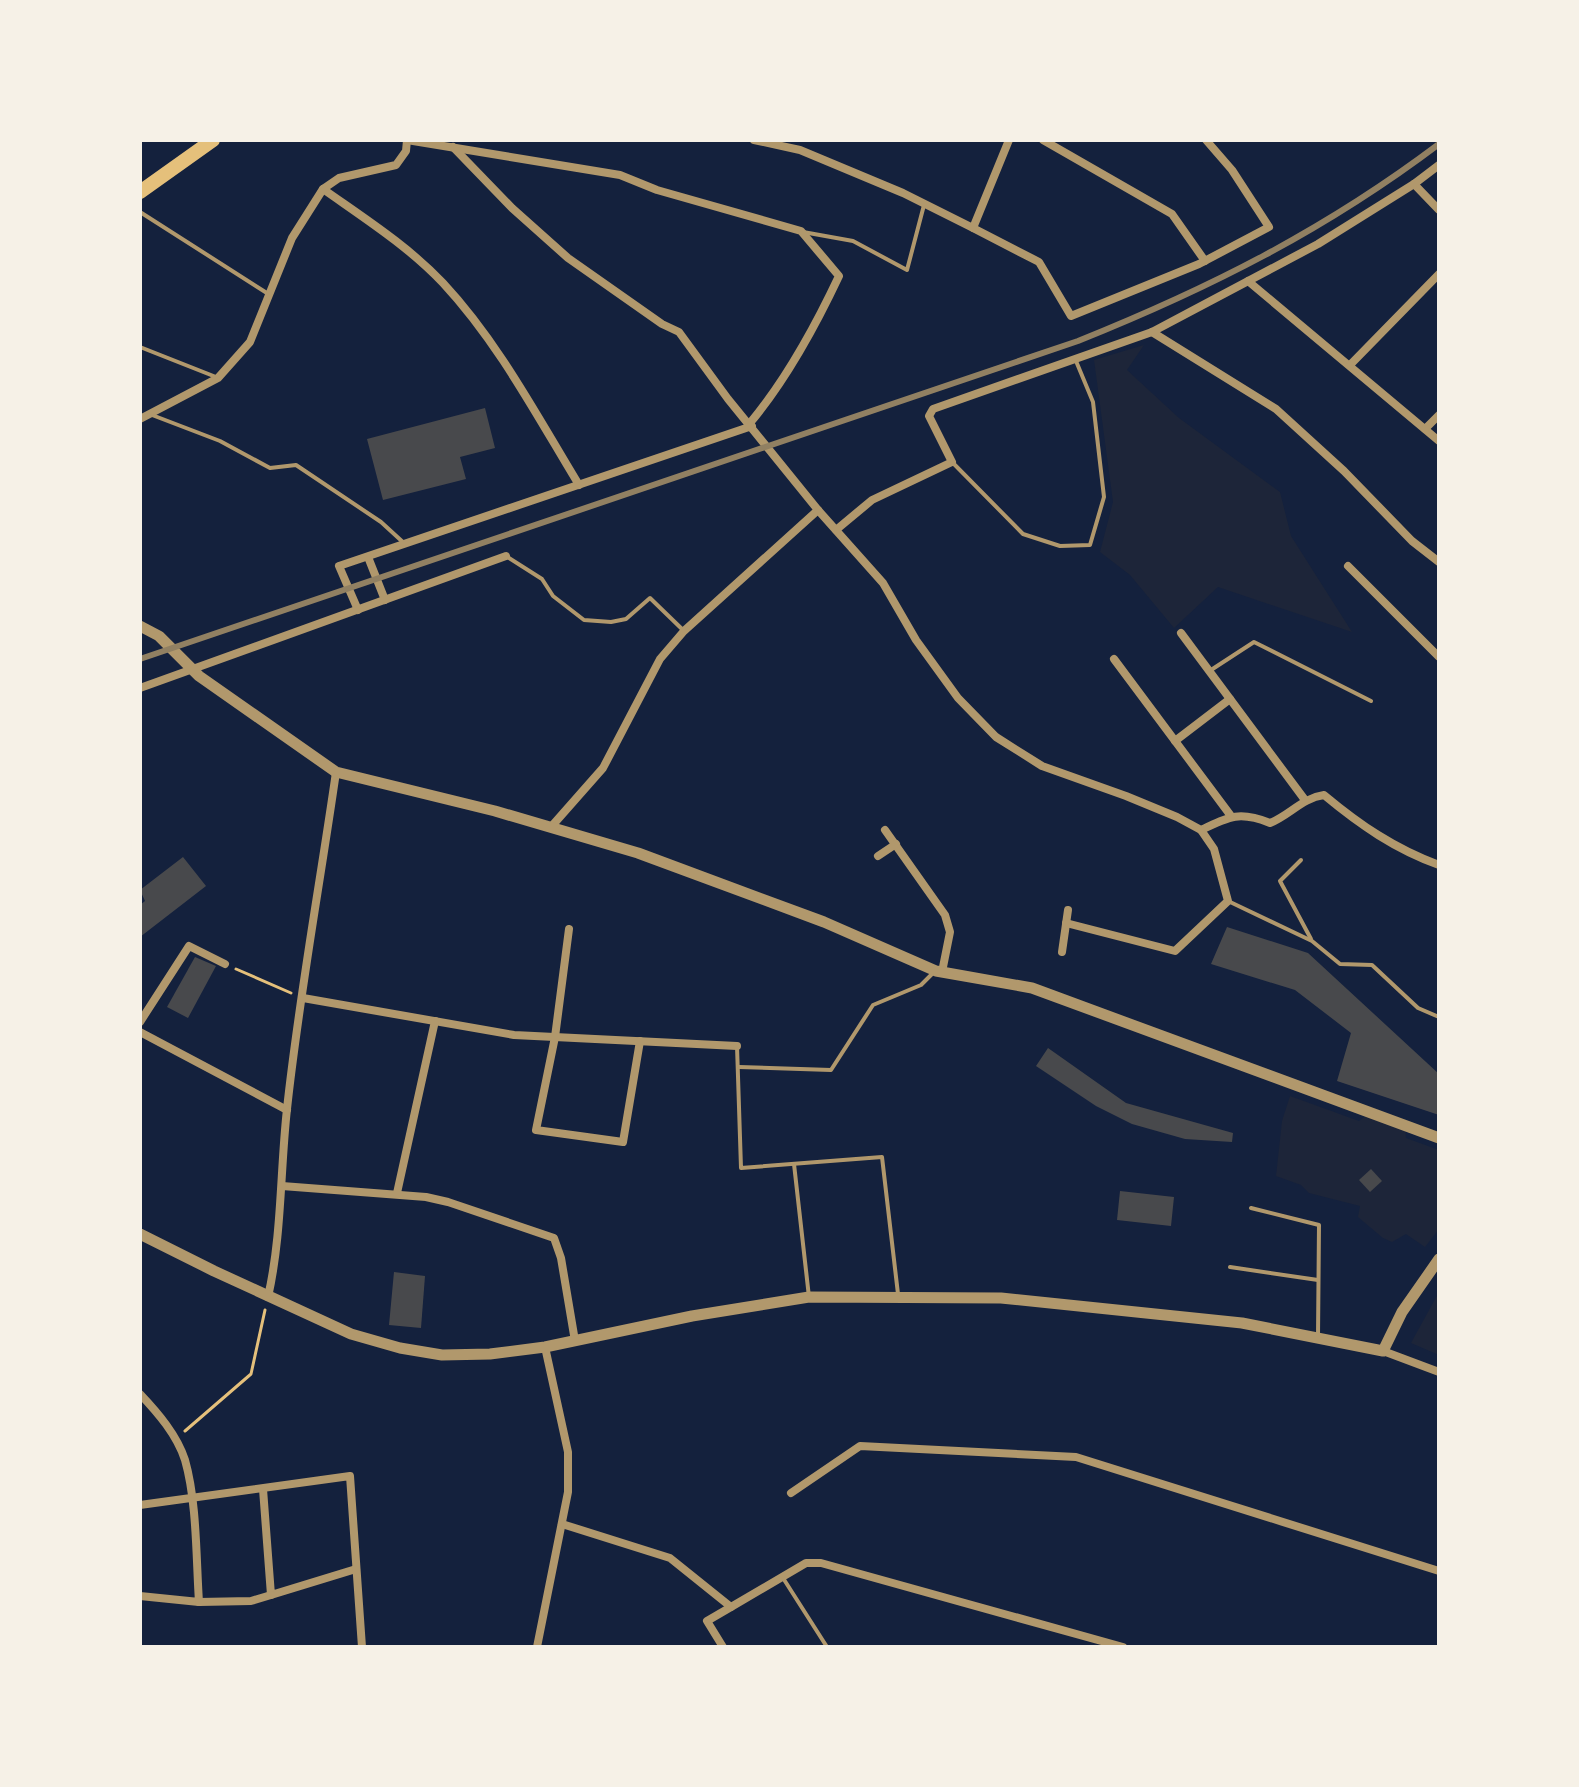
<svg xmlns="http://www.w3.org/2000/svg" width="1579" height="1787" viewBox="0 0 1579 1787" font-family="Arial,sans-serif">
  <rect width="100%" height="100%" fill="#14213d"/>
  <g fill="#1d2539">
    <path d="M1144,345L1127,370L1179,418L1280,492L1291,536L1352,632L1218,587L1174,628L1130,575L1100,552L1113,502L1094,360Z"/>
    <path d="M1290,1096L1359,1121L1367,1115L1405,1124L1406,1138L1439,1150V1229L1425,1247L1406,1234L1392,1242L1383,1238L1358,1217L1360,1206L1309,1193L1301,1185L1276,1176L1282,1121Z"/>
    <path d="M1439,1292V1355L1411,1343Z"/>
  </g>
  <g fill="#48494c">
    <path d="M485,408L495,448L460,457L466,479L383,500L367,439Z"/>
    <path d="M183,857L206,886L140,937V905L145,901L140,890Z"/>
    <path d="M1227,927L1308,953L1439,1074V1115L1337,1081L1351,1033L1295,990L1211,964Z"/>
    <path d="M195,957L216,966L188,1018L167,1007Z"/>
    <path d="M1048,1048L1126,1103L1233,1133L1232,1142L1185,1139L1132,1124L1096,1106L1036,1066Z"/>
    <path d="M1371,1169L1382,1181L1370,1192L1359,1180Z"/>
    <path d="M1120,1191L1174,1197L1171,1226L1117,1220Z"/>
    <path d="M394,1272L425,1276L421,1328L389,1325Z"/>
  </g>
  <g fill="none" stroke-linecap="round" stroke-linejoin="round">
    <g stroke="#e5c07b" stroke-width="3">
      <path d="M236,969L291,993"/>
      <path d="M185,1431L251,1374L265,1310"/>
    </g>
    <g stroke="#b1986c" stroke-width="4">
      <path d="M140,212L270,295"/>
      <path d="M803,232L853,241L907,270L924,205"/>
      <path d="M140,347L216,377"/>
      <path d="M152,415L220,441L270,468L296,465L381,522L405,544"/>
      <path d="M952,462L1023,534L1060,546L1090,545L1104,497L1093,402L1076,361"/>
      <path d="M506,556L542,579L553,596L584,620L611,622L626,619L650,598L683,630"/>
      <path d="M1211,670L1254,642L1371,701"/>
      <path d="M1301,860L1280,881L1311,939"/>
      <path d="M1228,901L1312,941L1340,964L1372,965L1418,1008L1439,1017"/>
      <path d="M737,1046L741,1168L882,1157L898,1294"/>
      <path d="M739,1067L831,1070L873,1005L921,985L934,972"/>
      <path d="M794,1164L809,1297"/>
      <path d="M1251,1208L1319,1225L1318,1337"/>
      <path d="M1230,1267L1318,1280"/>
      <path d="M783,1578L827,1647"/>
    </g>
    <g stroke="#b1986c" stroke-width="8">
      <path d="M407,140L620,175L657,190L801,231L839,276C815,327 786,380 750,423"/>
      <path d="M754,140L800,150L903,193L973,228"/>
      <path d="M1009,140L973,228L1039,262L1071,316L1199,264L1269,227L1232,170L1206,140"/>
      <path d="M1043,140L1172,214L1205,261"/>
      <path d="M453,147L512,208L568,258L662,324L679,332L728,399L818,510L883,583L916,640L958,698L996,737L1042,766L1126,796L1177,817L1201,830C1230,816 1240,811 1270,823C1290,815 1302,798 1324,795C1360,825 1395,849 1439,865"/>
      <path d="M1414,184L1439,210"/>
      <path d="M323,189C364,218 408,246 443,283C498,342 537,416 579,485"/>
      <path d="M1248,281L1439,441"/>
      <path d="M1152,332L1276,409L1344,471L1412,541L1439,562"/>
      <path d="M1350,365L1439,274"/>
      <path d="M140,419L218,378L250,342L292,238L323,189L339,178L396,165L406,151L407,140"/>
      <path d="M1425,429L1439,415"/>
      <path d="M836,530L872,500L952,462L929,416L933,409L1152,332L1318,244L1414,184L1439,165"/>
      <path d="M368,557L385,600"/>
      <path d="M1348,566L1439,657"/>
      <path d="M358,610L339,566L752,426"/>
      <path d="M1181,633L1305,800"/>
      <path d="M1114,659L1231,816"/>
      <path d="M140,688L506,556"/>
      <path d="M1175,741L1230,699"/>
      <path d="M551,827L603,768L660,659L684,631L818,510"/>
      <path d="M885,830L945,915L950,932L942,972"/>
      <path d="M878,856L896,844"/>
      <path d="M1066,923L1175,951L1228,901L1214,849L1201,830"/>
      <path d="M569,929L555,1037L536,1130L623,1142L640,1041"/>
      <path d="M1062,952L1068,910"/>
      <path d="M303,998L514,1035L737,1046"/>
      <path d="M140,1022L189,946L225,964"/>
      <path d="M140,1032L287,1110"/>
      <path d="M282,1186L426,1197L448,1202L554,1238L561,1258L575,1341"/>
      <path d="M397,1193L435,1021"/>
      <path d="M268,1297C282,1235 280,1172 287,1109C299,997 320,884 336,772"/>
      <path d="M1383,1351L1439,1372"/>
      <path d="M140,1394C158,1413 177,1435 185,1460C197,1502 196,1557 199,1602L140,1596"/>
      <path d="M263,1489L271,1595L356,1569"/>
      <path d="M791,1493L860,1446L1076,1457L1439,1571"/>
      <path d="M140,1505L350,1476L362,1647"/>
      <path d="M562,1524L670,1558L731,1607L806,1563H821L1123,1647"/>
      <path d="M199,1602L251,1601L271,1595"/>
      <path d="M537,1647L568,1492V1452L545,1347"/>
      <path d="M723,1647L707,1621L731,1607"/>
    </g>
    <g stroke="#b1986c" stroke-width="11">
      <path d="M140,626L159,636L199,676L336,772L495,811L638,853L824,922L936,971L1032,988L1439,1138"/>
      <path d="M140,1234L214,1271L351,1334L400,1348L442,1355L490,1354L545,1347L692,1316L809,1297L1001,1298L1242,1323L1383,1351L1402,1312L1439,1259"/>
    </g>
    <path stroke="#e5c07b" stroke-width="14" d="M140,192L213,140"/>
    <path stroke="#918062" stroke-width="6" d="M140,659L1078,341C1210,288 1325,230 1439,144"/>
  </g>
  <rect width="1579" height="1787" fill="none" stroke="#f6f1e7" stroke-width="284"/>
</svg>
